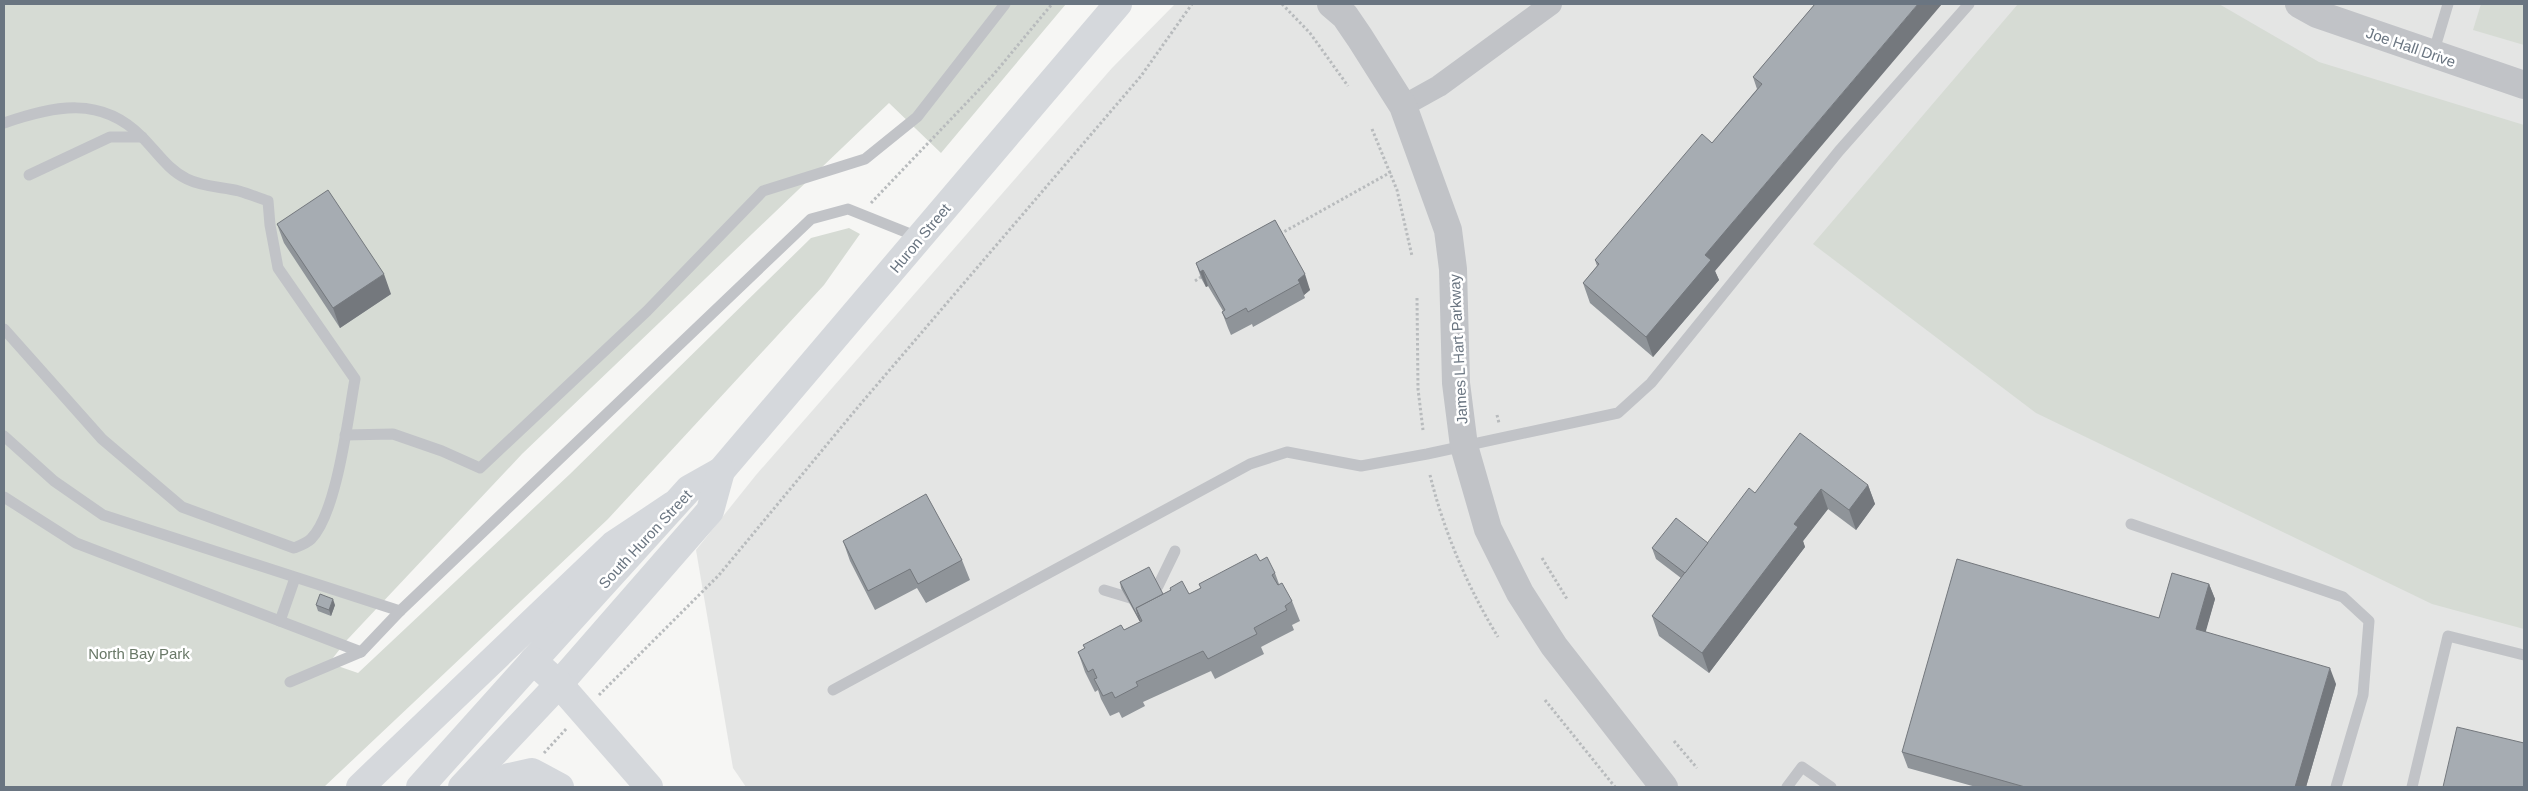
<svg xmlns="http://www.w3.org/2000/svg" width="2528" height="791" viewBox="0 0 2528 791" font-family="Arial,sans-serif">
  <rect width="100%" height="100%" fill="#f6f6f4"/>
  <path fill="#e4e5e4" d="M1175,4H2524V787H746L733,768L696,550L756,475L1112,68Z"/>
  <g fill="#d6dbd4">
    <path d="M4,4H1066L941,153L889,103L522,454L347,640L329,663L358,673L570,474L811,238L849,228L860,234L824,285L608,519L324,787H4Z"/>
    <path d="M2018,4H2219L2319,62L2524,125V629L2432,604L2036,413L1813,244Z"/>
    <path d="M2481,4H2524V45L2473,30Z"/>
  </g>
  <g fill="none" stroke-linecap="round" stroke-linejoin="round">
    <g stroke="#b8bbbd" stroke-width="3" stroke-dasharray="2.5 2.5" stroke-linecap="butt">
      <path d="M1282,4L1310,33L1348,86"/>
      <path d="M1372,129L1397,190L1412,256"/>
      <path d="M871,203L994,74L1052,4"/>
      <path d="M1280,234L1391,172"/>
      <path d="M1195,281L1204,275"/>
      <path d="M1417,298L1418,389L1423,430"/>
      <path d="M1497,415L1499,423"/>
      <path d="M1430,475C1444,532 1468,588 1498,637"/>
      <path d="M1542,558L1567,599"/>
      <path d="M599,695L719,575L858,407L1141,76L1192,4"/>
      <path d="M1545,700L1615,787"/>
      <path d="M1674,741L1697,768"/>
      <path d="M544,753L567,728"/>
    </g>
    <g stroke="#c1c3c7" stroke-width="11">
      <path d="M2433,54L2448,4"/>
      <path d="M4,123C54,106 101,95 142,137C157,152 168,170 187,179C203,187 223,187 239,191C249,194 259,198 268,201L270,225L278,268L355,379C348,417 337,513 311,539C307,543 299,546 294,548L182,507L102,439L4,329"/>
      <path d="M29,175L110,137H142"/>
      <path d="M345,435L393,434L442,451L480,468L647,311L763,191L865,159L917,117L1005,4"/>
      <path d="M4,436L54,481L103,515L400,611"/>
      <path d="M4,497L76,543L361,652"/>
      <path d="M2131,524L2343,597L2369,621L2363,695L2336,787"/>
      <path d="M1158,586L1175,551"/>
      <path d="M1104,590L1137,600"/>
      <path d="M280,621L295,578"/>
      <path d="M290,682L361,652L400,611L811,219L848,209L918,237"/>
      <path d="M833,690L1250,464L1287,452L1361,466L1427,454L1618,413L1651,383L1839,151L1969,4"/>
      <path d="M1787,787L1802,767L1831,787"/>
      <path d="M2412,787L2448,636L2524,655"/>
    </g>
    <path stroke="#c1c3c7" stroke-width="22" d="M1403,106L1439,86L1551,4"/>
    <g stroke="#c1c3c7" stroke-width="28">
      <path d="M1331,4L1345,16L1360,38L1403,106L1448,230L1453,269L1456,383L1464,446L1488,529L1520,593L1554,646L1664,787"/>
      <path d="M2299,4L2317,14L2524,85"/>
    </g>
    <g stroke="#d5d8dc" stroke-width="28">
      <path d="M533,661L689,489L721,471L1118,4"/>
      <path d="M559,684L710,511L721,471"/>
    </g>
    <g stroke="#d5d8dc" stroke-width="28">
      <path d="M420,787L533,661"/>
      <path d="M462,787L559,684"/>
    </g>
    <g stroke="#d5d8dc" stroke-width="28">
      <path d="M533,661L559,684L649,787"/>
      <path d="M360,787L613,545L673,505"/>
      <path d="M494,787L509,777L532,772L560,787"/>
    </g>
  </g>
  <g fill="#8f9499">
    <path d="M1815,4L1715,271L1719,280L1653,357L1590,303L1583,283L1597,266L1595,260L1712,143L1757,89L1753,77Z"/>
    <path d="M1275,220L1310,290L1304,295L1305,298L1253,327L1252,324L1231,335L1228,328L1222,312L1223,311L1208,286L1206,287L1201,278L1196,263Z"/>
    <path d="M277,224L391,294L340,328L284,243Z"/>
    <path d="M1868,485L1875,504L1856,530L1828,509L1803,541L1805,547L1709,673L1659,636L1652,616L1681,578L1656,559L1652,548L1708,543L1755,493Z"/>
    <path d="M843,541L962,560L970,580L926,603L917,588L875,610L850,561Z"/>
    <path d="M1260,561L1275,573L1279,584L1292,601L1300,621L1292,625L1294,630L1261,647L1264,654L1215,679L1211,671L1143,702L1145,706L1122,718L1119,712L1110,716L1101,699L1098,690L1095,692L1085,672L1078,652L1085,649L1083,645L1124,630L1140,622L1121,588L1120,582L1163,594L1171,590L1170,588L1189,594L1201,588L1199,584Z"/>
    <path d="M2209,584L2215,599L2205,632L2336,684L2306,787H1976L1908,768L1902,752L2159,618Z"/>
    <path d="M316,605H335L331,616L318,611Z"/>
  </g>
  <g fill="#74787d">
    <path d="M1918,4H1942L1715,271L1719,280L1653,357L1646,337L1705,255Z"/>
    <path d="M1203,270L1208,286L1206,287L1200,272Z"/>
    <path d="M384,274L391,294L340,328L333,308Z"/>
    <path d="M1305,274L1310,290L1304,295L1298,280Z"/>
    <path d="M1868,485L1875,504L1856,530L1849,510Z"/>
    <path d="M1821,489L1828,509L1803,541L1805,547L1709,673L1702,653L1794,524Z"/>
    <path d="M2209,584L2215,599L2202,645L2196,629Z"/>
    <path d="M333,599L335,605L331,616L329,610Z"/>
    <path d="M2330,668L2336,684L2306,787H2295Z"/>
  </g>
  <g fill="#a6acb2" stroke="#74787d">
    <path d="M1815,4H1918L1705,255L1711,260L1646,337L1583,283L1599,264L1595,260L1702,134L1712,143L1762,84L1753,77Z"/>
    <path d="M328,190L384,274L333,308L277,224Z"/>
    <path d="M1275,220L1305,274L1298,280L1300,283L1248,312L1246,308L1226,319L1222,312L1225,310L1203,270L1200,272L1196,263Z"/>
    <path d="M1800,433L1868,485L1849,510L1821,489L1794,524L1798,527L1702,653L1652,616L1749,488L1755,493Z"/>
    <path d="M926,494L962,560L918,584L910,569L868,591L843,541Z"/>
    <path d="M1676,518L1708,543L1685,573L1652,548Z"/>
    <path d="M1256,554L1260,561L1267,557L1275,573L1272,575L1278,585L1282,583L1292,601L1285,606L1287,610L1254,628L1257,634L1208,659L1203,651L1136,682L1138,686L1115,698L1112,692L1103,696L1094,679L1097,678L1093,669L1088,672L1078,652L1085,648L1083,645L1121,625L1124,630L1142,621L1136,608L1171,590L1170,588L1182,581L1189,594L1201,588L1199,584Z"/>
    <path d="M1957,559L2159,618L2172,573L2209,584L2196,629L2330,668L2295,787H2025L1902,752Z"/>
    <path d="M1149,567L1163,594L1136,608L1140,621L1120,582Z"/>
    <path d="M320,594L333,599L329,610L316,605Z"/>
    <path d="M2457,727L2524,743V787H2443Z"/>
  </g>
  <g text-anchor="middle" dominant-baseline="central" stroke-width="5" stroke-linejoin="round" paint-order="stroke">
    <g font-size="15" fill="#6a7581" stroke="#fff">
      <text transform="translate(2411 47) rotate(19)">Joe Hall Drive</text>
      <text transform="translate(920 238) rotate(-50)">Huron Street</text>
      <text transform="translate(1458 349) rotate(-93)">James L Hart Parkway</text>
      <text transform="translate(645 539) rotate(-47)">South Huron Street</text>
    </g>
    <g font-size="15" fill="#6a7968" stroke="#fff">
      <text x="139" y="653">North Bay Park</text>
    </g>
  </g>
  <rect width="2528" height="791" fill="none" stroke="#6a7581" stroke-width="10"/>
</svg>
